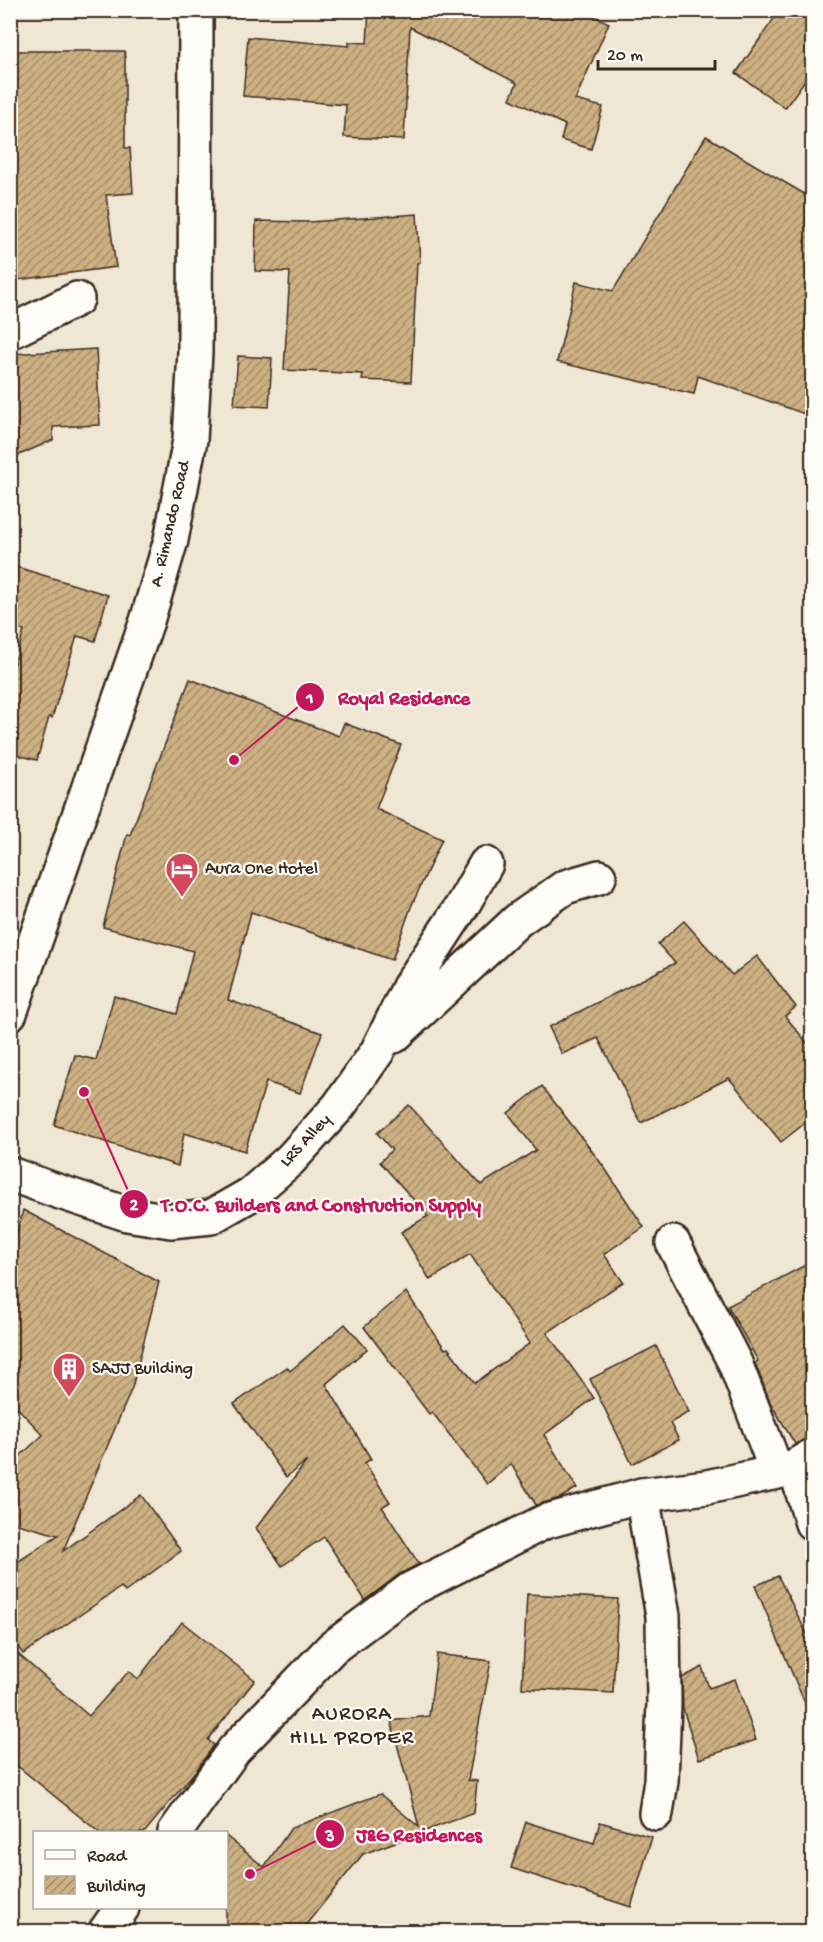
<svg xmlns="http://www.w3.org/2000/svg" width="823" height="1942" viewBox="0 0 823 1942" font-family="'Gochi Hand',sans-serif">
  <defs>
    <pattern id="building-hatch" width="6" height="6" patternUnits="userSpaceOnUse" patternTransform="scale(1.5)"><rect width="6" height="6" fill="#ceb183"/><path d="M-1 1l2-2M0 6l6-6M5 7l2-2" fill="none" stroke="#a8906b"/></pattern>
  </defs>
  <rect width="100%" height="100%" fill="#efe6d4"/>
  <filter id="ink" filterUnits="userSpaceOnUse"><feTurbulence type="fractalNoise" baseFrequency=".0167" numOctaves="2"/><feDisplacementMap in="SourceGraphic" scale="12" xChannelSelector="R" yChannelSelector="G"/><feConvolveMatrix kernelMatrix="1 2 1 2 8 2 1 2 1" color-interpolation-filters="sRGB"/></filter>
  <g filter="url(#ink)">
    <g fill="url(#building-hatch)" stroke="#3b2a1e" stroke-width="1.5">
      <path d="M369,10H581L609,23L575,100L603,107L591,149L561,140L565,125L510,99L517,83L410,27L404,140L344,137L346,105L243,96L248,37L349,46V42L367,43Z"/>
      <path d="M780,10H813V69L785,108L736,73Z"/>
      <path d="M10,51H125V148H130L133,193L106,195L116,267L10,281Z"/>
      <path d="M706,136L813,199V417L698,376L694,394L557,362L576,282L613,291Z"/>
      <path d="M417,214L420,262L417,263L411,382L362,380L363,374L284,370L290,272L255,271L256,221L309,222Z"/>
      <path d="M96,349L100,425L53,427V440L10,459V354Z"/>
      <path d="M238,356L272,358L269,407L234,405Z"/>
      <path d="M10,565L108,595L95,641L77,636L52,718L49,717L37,760L10,753V677L24,631L10,626Z"/>
      <path d="M190,679L339,736L344,723L401,745L376,809L442,839L411,907L392,960L251,912L228,1000L322,1033L300,1093L266,1082L245,1151L184,1133L178,1166L54,1125L75,1055L96,1060L114,996L177,1014L193,951L103,927L127,834L130,835Z"/>
      <path d="M684,921L732,975L757,956L796,1007L785,1016L813,1050V1117L781,1142L729,1078L641,1123L598,1038L562,1054L549,1027L675,963L658,944Z"/>
      <path d="M542,1086L604,1167L644,1227L604,1254L623,1282L547,1333L594,1398L544,1435L577,1488L560,1498L536,1505L511,1464L487,1484L432,1412L429,1414L364,1327L406,1292L445,1349L448,1348L475,1383L530,1343L470,1254L430,1280L401,1232L428,1216L380,1162L392,1150L377,1133L409,1105L481,1185L536,1150L508,1113Z"/>
      <path d="M23,1210L159,1282L132,1388L63,1551L141,1495L181,1551L125,1592L121,1587L23,1654L10,1636V1567L58,1535L10,1522V1465L43,1435L10,1400V1259Z"/>
      <path d="M813,1261V1437L795,1444L771,1404L755,1363L758,1361L728,1306Z"/>
      <path d="M345,1324L367,1349L326,1384L371,1459L365,1463L390,1502L382,1507L419,1564L400,1574L365,1600L324,1537L282,1566L256,1528L307,1461L286,1477L234,1404L287,1367L290,1371Z"/>
      <path d="M656,1346L689,1412L670,1423L679,1440L632,1464L590,1379Z"/>
      <path d="M778,1576L813,1646V1722L755,1586Z"/>
      <path d="M527,1594L618,1599L613,1693L522,1688Z"/>
      <path d="M182,1622L255,1680L208,1740L214,1745L198,1768L144,1833H100L10,1760V1647L89,1716L129,1671L138,1679Z"/>
      <path d="M437,1654L491,1661L468,1780L477,1781L474,1813L363,1854L300,1932H226V1836L264,1867L291,1828L380,1794L419,1827L391,1721L429,1716Z"/>
      <path d="M702,1667L709,1688L735,1679L756,1740L699,1759L683,1709L682,1678Z"/>
      <path d="M526,1822L594,1843L600,1822L652,1837L631,1907L511,1868Z"/>
    </g>
    <g fill="none" stroke-linecap="round" stroke-linejoin="round">
      <g stroke="#3b2a1e" stroke-width="38">
        <g id="minor">
          <path d="M10,332L77,299"/>
          <path d="M394,1036L518,920L565,887L599,877"/>
          <path d="M10,1174L54,1190L127,1214L171,1221L211,1217L251,1194L290,1160L339,1106L377,1052L409,987L462,906L486,864"/>
          <path d="M673,1243L735,1363L777,1472"/>
          <path d="M795,1466L812,1523"/>
          <path d="M642,1495L663,1616L664,1703L661,1781L656,1813"/>
          <path d="M175,1832L234,1750L332,1648L411,1589L544,1522L642,1495L707,1487L777,1472L795,1466L812,1456"/>
          <path d="M105,1932L122,1908"/>
        </g>
      </g>
      <g stroke="#3b2a1e" stroke-width="38">
        <path id="major" d="M10,1013L147,621L171,540L190,440L195,352L196,10"/>
      </g>
      <use href="#minor" stroke="#fdfcf7" stroke-width="33"/>
      <use href="#major" stroke="#fdfcf7" stroke-width="33"/>
    </g>
  </g>
  <defs>
    <g id="hotel-pin" transform="scale(1.725)"><path d="M0 17L-7.5 6A9.5 9.5 0 1 1 7.5 6Z" fill="#d1495b" stroke="#fdfcf7"/><path d="M-6-4.5h1.5V1H6V5H4.5V3h-9V5H-6ZM-4 0a1.8 1.8 0 1 1 3.6 0ZM.5 0V-2.5h3Q6-2.5 6 0Z" fill="#fff"/></g>
    <g id="building-pin" transform="scale(1.725)"><path d="M0 17L-7.5 6A9.5 9.5 0 1 1 7.5 6Z" fill="#d1495b" stroke="#fdfcf7"/><path d="M-4-6H4V6H1V3H-1V6H-4ZM-2.5-4.3h1.7v1.8h-1.7ZM.8-4.3h1.7v1.8H.8ZM-2.5-1h1.7V.8h-1.7ZM.8-1h1.7V.8H.8Z" fill="#fff"/></g>
  </defs>
  <g fill-rule="evenodd">
    <use href="#hotel-pin" x="182" y="869"/>
    <use href="#building-pin" x="69" y="1369"/>
  </g>
  <g text-anchor="middle" dominant-baseline="central" stroke-width="4.5" stroke-linejoin="round" paint-order="stroke">
    <g font-size="18" fill="#3b2a1e" stroke="#fdfcf7">
      <text transform="translate(171 524) rotate(-77)">A. Rimando Road</text>
      <text transform="translate(306 1141) rotate(-47)">LRS Alley</text>
    </g>
    <g font-size="18" fill="#3b2a1e" stroke="#fdfcf7" text-anchor="start">
      <text x="205" y="869">Aura One Hotel</text>
      <text x="92" y="1369">SAJJ Building</text>
    </g>
    <g font-size="21" letter-spacing="1.5" fill="#3b2a1e" stroke="#fdfcf7">
      <text x="352" y="1715">AURORA<tspan x="352" dy="24">HILL PROPER</tspan></text>
    </g>
  </g>
  <path fill="none" stroke="#c2185b" stroke-width="2" d="M234 760L310 697M84 1092L134 1204M250 1874L330 1834"/>
  <g fill="#c2185b" stroke="#fdfcf7" stroke-width="2">
    <circle cx="234" cy="760" r="6"/>
    <circle cx="84" cy="1092" r="6"/>
    <circle cx="250" cy="1874" r="6"/>
    <circle cx="310" cy="697" r="15"/>
    <circle cx="134" cy="1204" r="15"/>
    <circle cx="330" cy="1834" r="15"/>
  </g>
  <g font-size="18" text-anchor="middle" font-weight="bold" fill="#fff">
    <text x="310" y="703">1</text>
    <text x="134" y="1210">2</text>
    <text x="330" y="1841">3</text>
  </g>
  <g font-size="20" text-anchor="middle" font-weight="bold" fill="#c2185b" stroke="#fdfcf7" stroke-width="4.5" stroke-linejoin="round" paint-order="stroke">
    <text x="404" y="704">Royal Residence</text>
    <text x="321" y="1211">T.O.C. Builders and Construction Supply</text>
    <text x="419" y="1841">J&amp;G Residences</text>
  </g>
  <rect width="823" height="1942" fill="none" stroke="#fdfcf7" stroke-width="36"/>
  <rect x="18" y="18" width="787" height="1906" fill="none" stroke="#3b2a1e" stroke-width="2" filter="url(#ink)"/>
  <rect x="33" y="1831" width="195" height="78" fill="#fdfcf7" stroke="#afa8a0" stroke-width="1.5"/>
  <rect x="45" y="1850" width="30" height="9" fill="#fdfcf7" stroke="#afa8a0" stroke-width="1.5"/>
  <text x="87" y="1861" font-size="18" fill="#3b2a1e">Road</text>
  <rect x="45" y="1876" width="30" height="18" fill="url(#building-hatch)" stroke="#afa8a0" stroke-width="1.5"/>
  <text x="87" y="1891" font-size="18" fill="#3b2a1e">Building</text>
  <path d="M598 60v9h117v-9" fill="none" stroke="#3b2a1e" stroke-width="3"/>
  <text x="607" y="60" font-size="18" fill="#3b2a1e" stroke="#fdfcf7" stroke-width="4.5" paint-order="stroke">20 m</text>
</svg>
